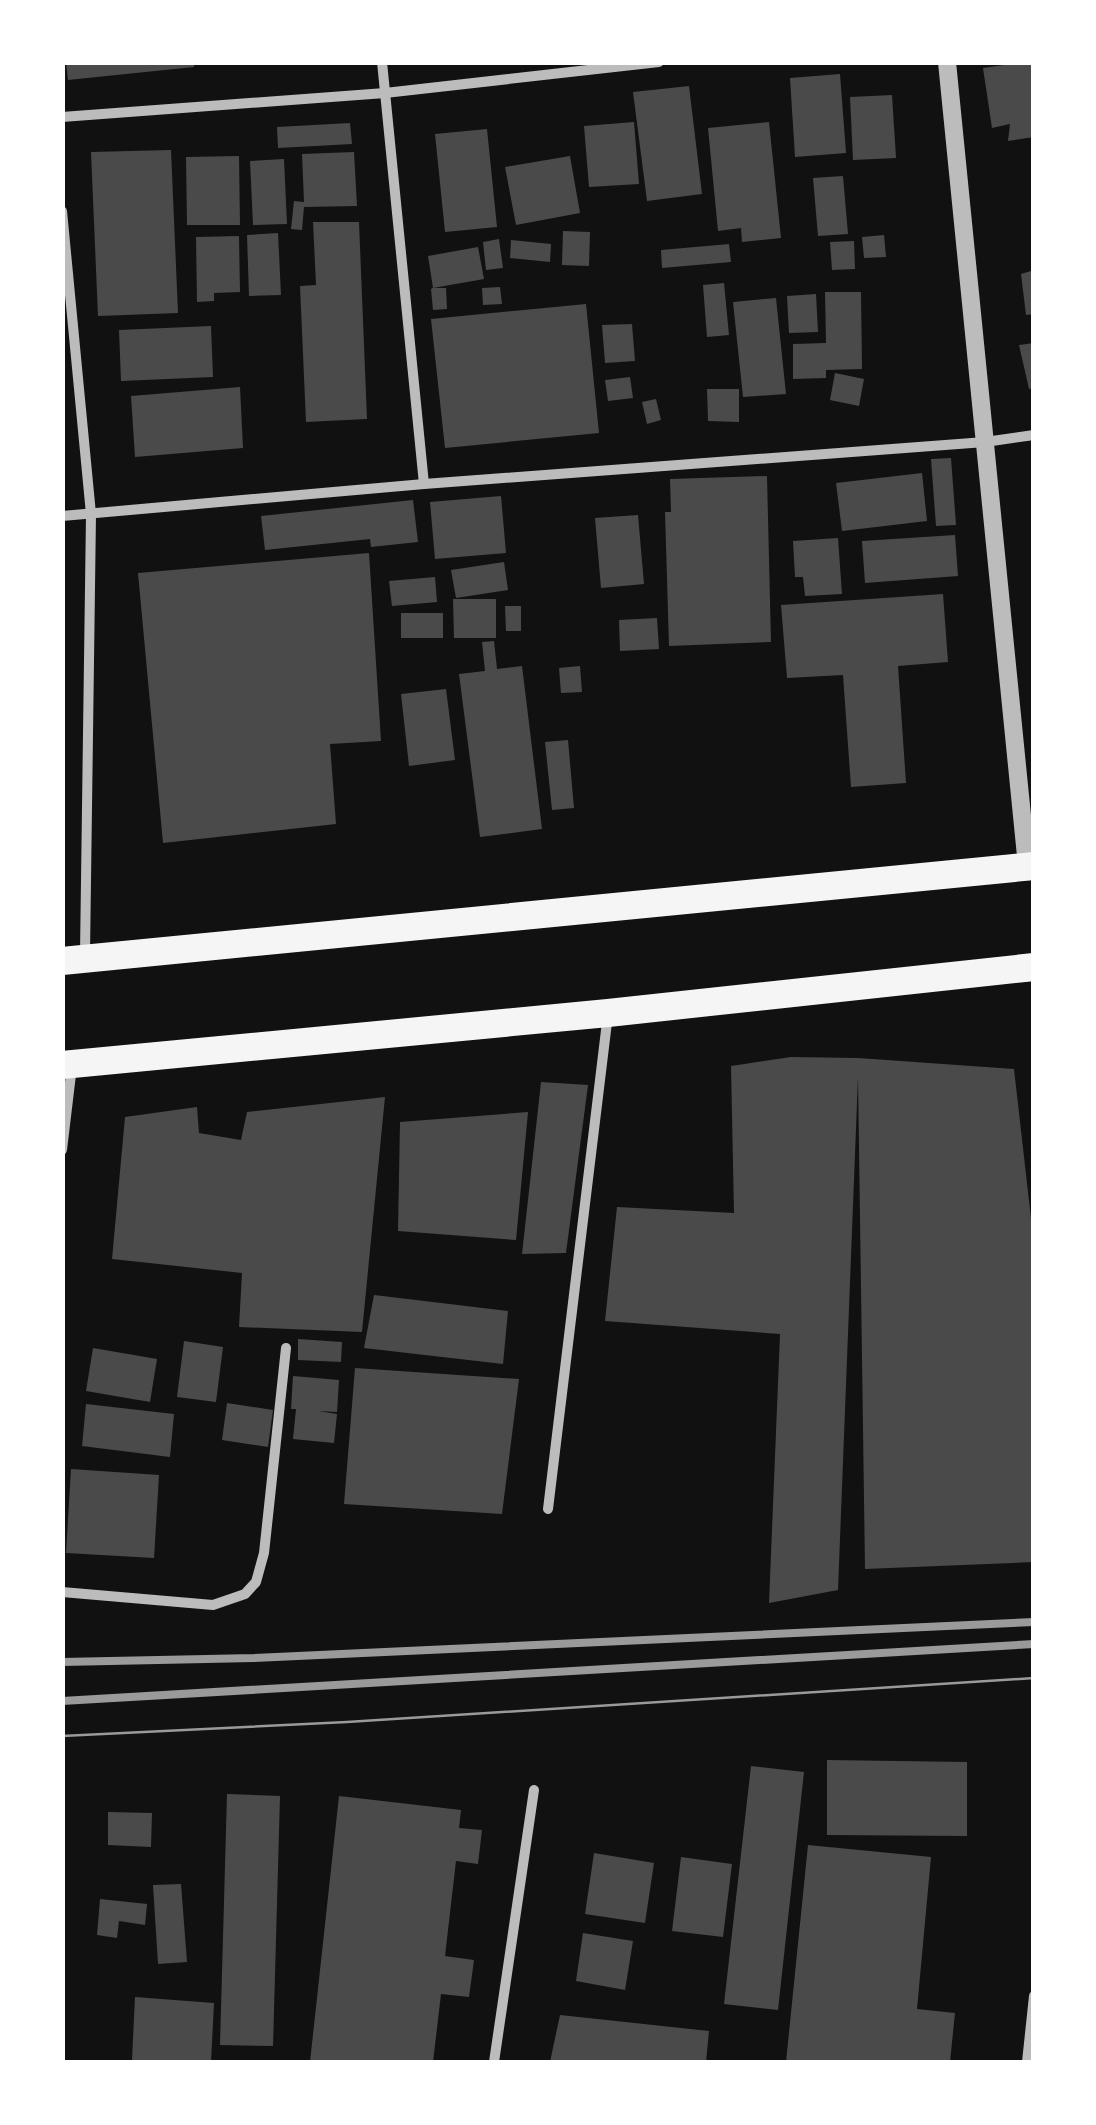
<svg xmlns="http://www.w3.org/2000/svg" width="1096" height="2125" viewBox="0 0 1096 2125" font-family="'Golos Text',sans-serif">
  <rect width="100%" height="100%" fill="#111"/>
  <g fill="#4a4a4a">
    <path d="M66,62H194V67L68,80Z"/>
    <path d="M1025,62H1034V137L1008,141L1010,124L992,128L983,68Z"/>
    <path d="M840,74L846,153L795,157L790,78Z"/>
    <path d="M689,86L702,194L647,201L633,92Z"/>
    <path d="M892,95L896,158L853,160L850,97Z"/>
    <path d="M634,122L639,184L589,187L584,126Z"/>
    <path d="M769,122L781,238L742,242L741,228L718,231L708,128Z"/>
    <path d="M350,123L352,144L278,148L277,127Z"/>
    <path d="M487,129L497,227L445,232L435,134Z"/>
    <path d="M171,150L178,313L98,316L91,152Z"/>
    <path d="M354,152L357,206L304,207L302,230L291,229L294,201L304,202L302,154Z"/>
    <path d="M239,156L240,225H187L186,157Z"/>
    <path d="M570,156L580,213L516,225L505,167Z"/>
    <path d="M284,159L287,224L253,225L250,161Z"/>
    <path d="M843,176L848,234L818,236L813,178Z"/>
    <path d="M313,222H359L367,419L306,422L300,286L316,285Z"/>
    <path d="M563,231L590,232L589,266L562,265Z"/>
    <path d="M278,233L281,295L249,296L247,235Z"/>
    <path d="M884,235L886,257L864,258L862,237Z"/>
    <path d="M239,236L240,292L214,293V301L197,302L196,237Z"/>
    <path d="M499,239L503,268L486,270L483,242Z"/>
    <path d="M511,240L551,244L550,262L510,258Z"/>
    <path d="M854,241L855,269L832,270L830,242Z"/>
    <path d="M729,244L731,262L662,268L661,250Z"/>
    <path d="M478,247L484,279L433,288L428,256Z"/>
    <path d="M1034,270V314L1026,315L1021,274Z"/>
    <path d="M724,283L729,335L707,337L703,285Z"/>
    <path d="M500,287L502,304L483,305L482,288Z"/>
    <path d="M433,288H446L447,309L433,310L431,289Z"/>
    <path d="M825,292H861L862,369L826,370V378L793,379V344L826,343Z"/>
    <path d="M816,294L818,332L789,333L787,296Z"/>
    <path d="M776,298L786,394L743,397L733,302Z"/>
    <path d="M586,304L599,433L445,448L431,319Z"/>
    <path d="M632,324L635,361L605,363L602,325Z"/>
    <path d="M211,326L213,377L121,381L119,330Z"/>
    <path d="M1034,343V388L1029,389L1019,345Z"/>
    <path d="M835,373L864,379L859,406L830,400Z"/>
    <path d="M630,377L633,398L608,401L605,380Z"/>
    <path d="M240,387L243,448L135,457L131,396Z"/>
    <path d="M707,389H739V422L708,421Z"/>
    <path d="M656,399L661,420L647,424L642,402Z"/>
    <path d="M951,458L956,525L936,526L931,459Z"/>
    <path d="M922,473L927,521L842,531L836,483Z"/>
    <path d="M767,476L771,642L669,646L665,512H671L670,479Z"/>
    <path d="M501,496L506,553L435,559L430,502Z"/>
    <path d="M413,500L418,542L371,547L370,539L265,550L261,516Z"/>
    <path d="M638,515L644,584L601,588L595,518Z"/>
    <path d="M955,535L958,576L865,583L862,541Z"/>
    <path d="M838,538L842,594L805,596L803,577H795L793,541Z"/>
    <path d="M369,553L381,741L330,744L336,824L163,843L138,573Z"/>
    <path d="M504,562L508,590L456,598L451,570Z"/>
    <path d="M435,577L437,602L392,606L389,581Z"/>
    <path d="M943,594L948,662L898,666L906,783L851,787L843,675L787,678L781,605Z"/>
    <path d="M453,599H496V638H454Z"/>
    <path d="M505,606H521V631H506Z"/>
    <rect x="401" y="613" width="42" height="25"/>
    <path d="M657,618L659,649L620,651L619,620Z"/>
    <path d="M494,641L497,669L522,666L542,829L480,837L459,674L485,671L482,642Z"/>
    <path d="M580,666L582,692L561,693L559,668Z"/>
    <path d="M446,689L455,760L409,766L401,694Z"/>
    <path d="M568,740L574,808L552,810L545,742Z"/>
    <path d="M791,1057L858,1058L1014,1069L1034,1245V1562L865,1569L858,1077L838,1590L769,1603L780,1334L605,1321L617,1207L734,1213L731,1066Z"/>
    <path d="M541,1082L588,1085L566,1253L522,1254Z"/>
    <path d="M385,1097L362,1332L239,1327L242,1273L112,1259L125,1117L197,1107L199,1133L241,1140L247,1112Z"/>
    <path d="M528,1112L516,1240L398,1231L400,1122Z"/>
    <path d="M374,1295L508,1311L503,1364L364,1348Z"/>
    <path d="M298,1339L342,1342L341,1362L298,1360Z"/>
    <path d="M184,1341L223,1347L216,1402L177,1397Z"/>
    <path d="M93,1348L157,1359L150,1402L86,1391Z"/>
    <path d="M355,1368L519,1379L502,1514L344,1504Z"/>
    <path d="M293,1376L339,1380L337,1412L318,1411L337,1414L334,1443L293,1439L296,1409H291Z"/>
    <path d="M227,1403L273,1410L268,1447L222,1440Z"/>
    <path d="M86,1404L174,1414L170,1457L82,1446Z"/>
    <path d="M71,1469L159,1475L154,1558L66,1553Z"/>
    <path d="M827,1760L967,1762V1836L827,1835Z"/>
    <path d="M751,1766L804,1772L778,2010L724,2004Z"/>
    <path d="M227,1794L280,1796L273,2046L220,2045Z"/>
    <path d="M339,1796L461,1810L459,1828L482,1830L478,1864L456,1861L445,1956L474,1960L469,1997L441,1994L433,2062H310Z"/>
    <path d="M108,1812L152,1813L151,1847L108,1845Z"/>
    <path d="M808,1845L931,1857L917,2009L955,2013L950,2062H786Z"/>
    <path d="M594,1853L654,1863L645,1923L585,1914Z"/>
    <path d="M681,1857L732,1864L723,1937L672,1931Z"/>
    <path d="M181,1884L187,1962L158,1964L153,1885Z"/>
    <path d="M100,1899L147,1904L145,1925L119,1921L117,1938L97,1935Z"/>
    <path d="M583,1933L633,1941L625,1990L576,1981Z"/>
    <path d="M135,1997L214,2003L211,2062L132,2060Z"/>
    <path d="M560,2015L709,2031L706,2062H550Z"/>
  </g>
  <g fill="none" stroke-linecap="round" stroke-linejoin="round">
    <g stroke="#bcbcbc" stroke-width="10">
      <path d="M382,62L424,484"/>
      <path d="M62,117L385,93L659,62"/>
      <path d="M62,211L91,514L85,954"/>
      <path d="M62,516L424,484L985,442L1034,435"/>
      <path d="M62,1150L72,1066"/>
      <path d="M548,1509L608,1014"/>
      <path d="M62,1592L213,1605L245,1594L256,1582L264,1553L286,1348"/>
      <path d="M494,2062L534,1790"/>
      <path d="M1027,2062L1034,1996"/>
    </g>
    <path stroke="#bcbcbc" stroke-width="18" d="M947,62L1027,866"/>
    <g stroke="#f5f5f5" stroke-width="28">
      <path d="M62,961L1034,866"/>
      <path d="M62,1065L608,1013L1034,967"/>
    </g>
    <path stroke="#9a9a9a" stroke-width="2.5" d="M62,1736L347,1722L1034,1678"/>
    <g stroke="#9a9a9a" stroke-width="8">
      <path d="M62,1662L254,1658L1034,1622"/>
      <path d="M62,1701L1034,1644"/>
    </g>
  </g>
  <rect width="1096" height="2125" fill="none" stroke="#ffffff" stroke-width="130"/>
</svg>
